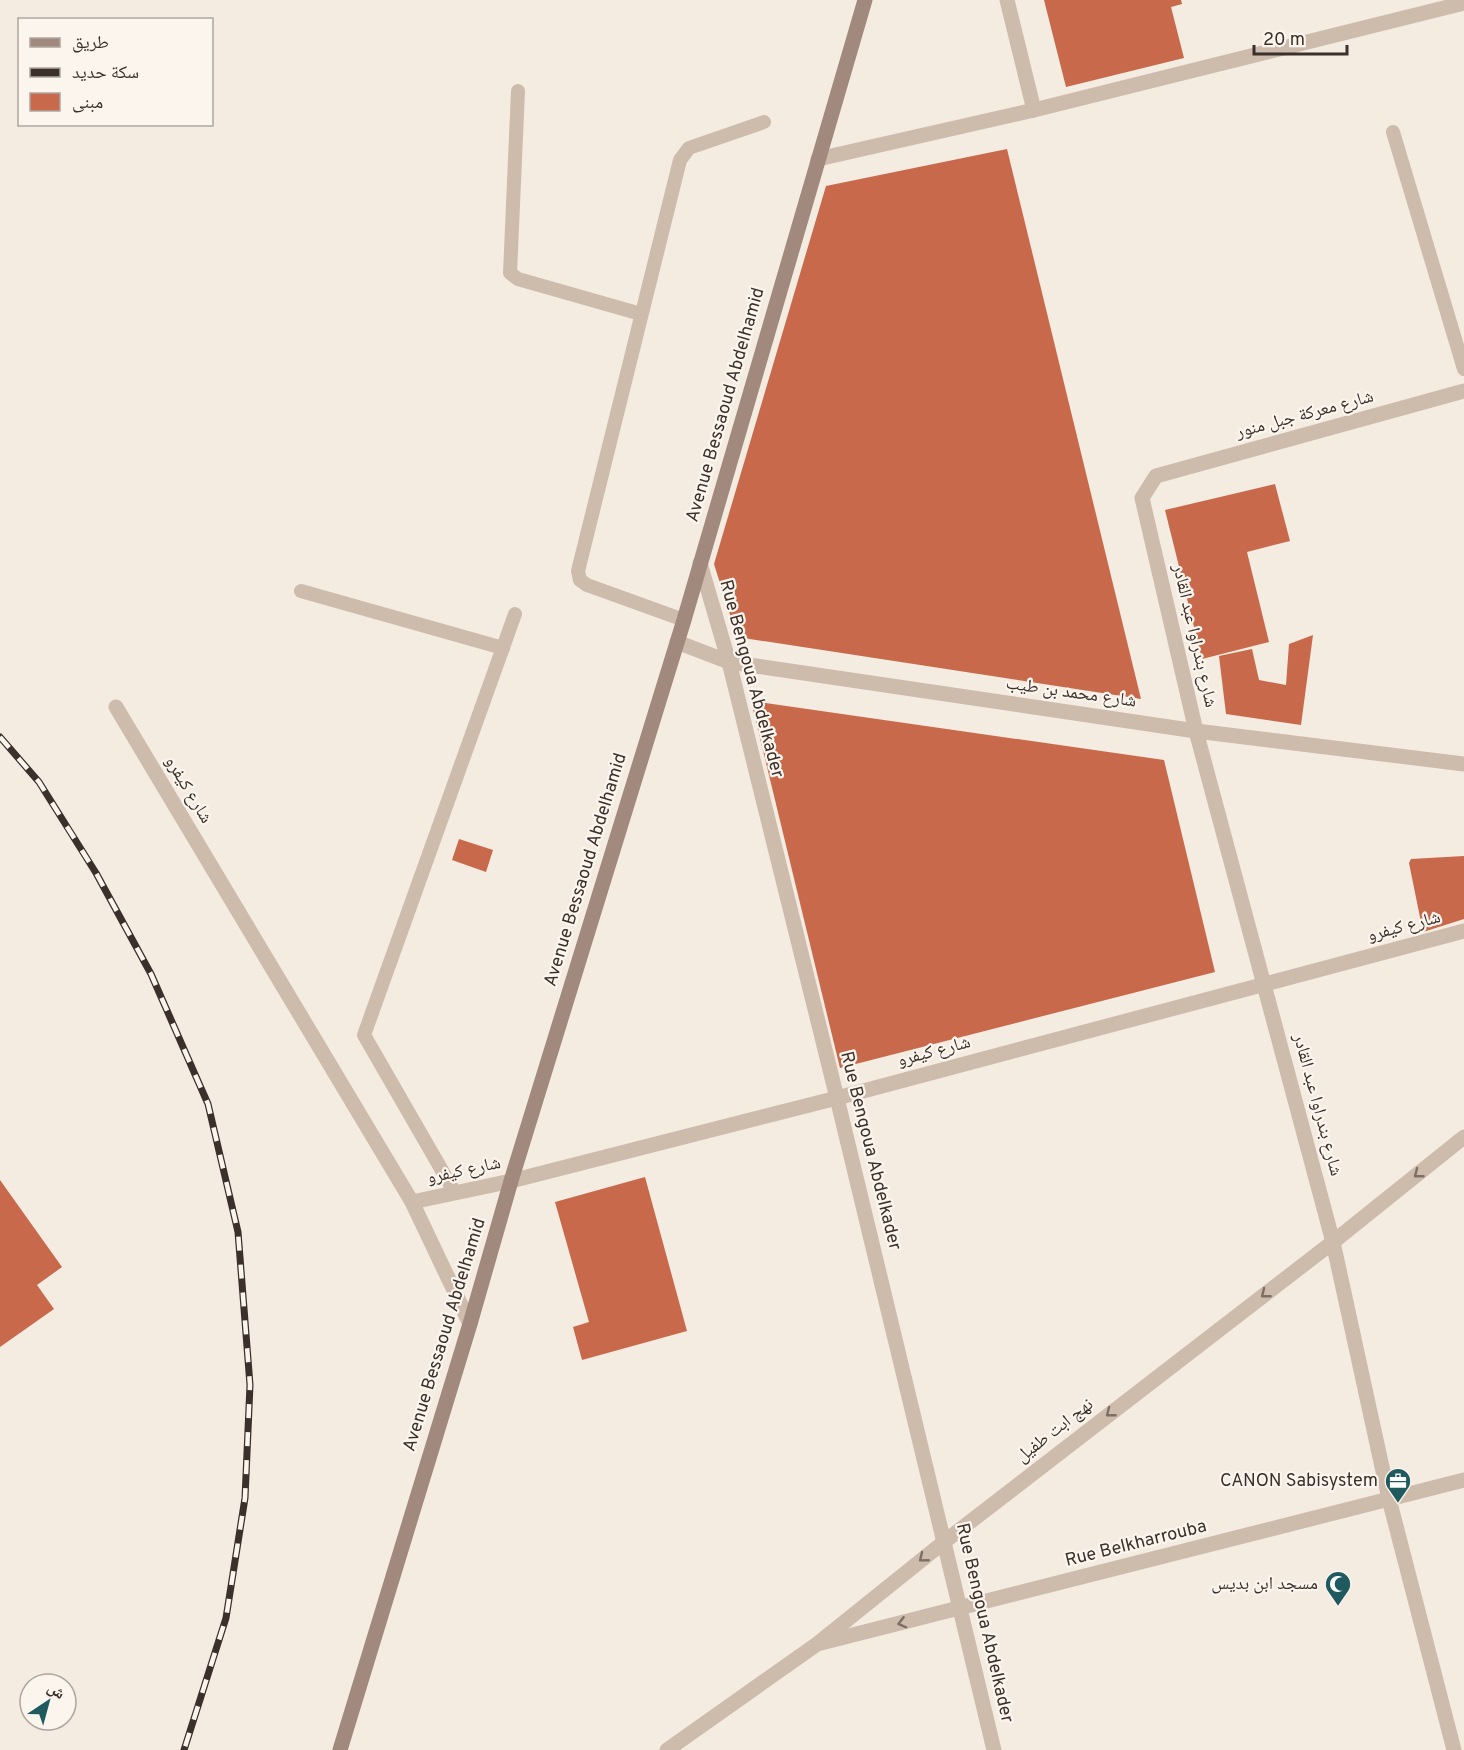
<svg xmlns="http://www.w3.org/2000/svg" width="1464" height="1750" viewBox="0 0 1464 1750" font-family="Overpass,'Noto Naskh Arabic',sans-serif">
  <rect width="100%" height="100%" fill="#f4ebe1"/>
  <g fill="#c8694b">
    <path d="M1044,0H1181L1182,4L1171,7L1184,58L1066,87Z"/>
    <path d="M1007,149L1141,699L737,637L714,564L826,186Z"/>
    <path d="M1275,484L1290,541L1247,552L1269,642L1202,659L1165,510Z"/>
    <path d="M1313,635L1301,725L1226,714L1219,656L1252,649L1259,680L1286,685L1289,644Z"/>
    <path d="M751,701L1164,760L1215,972L840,1068Z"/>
    <path d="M459,839L493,850L486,872L452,860Z"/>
    <path d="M1464,856V919L1423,932L1409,863L1411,859Z"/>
    <path d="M645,1177L687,1331L582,1360L573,1327L589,1322L555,1202Z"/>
    <path d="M0,1180L62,1267L37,1285L54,1309L0,1347Z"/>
  </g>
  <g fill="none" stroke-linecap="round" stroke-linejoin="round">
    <g stroke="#cdbbac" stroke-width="14">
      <path d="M518,91L510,273L518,279L641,314"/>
      <path d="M1393,132L1464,369"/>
      <path d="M301,591L503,648"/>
      <path d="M684,620L587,585L580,580L578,571L680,160L689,148L764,122"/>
      <path d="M455,1193L364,1035L515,614"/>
    </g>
    <g stroke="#cdbbac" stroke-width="15">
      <path d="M1007,0L1034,110"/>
      <path d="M818,159L1034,110L1464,3"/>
      <path d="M700,563L729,662L837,1098L994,1750"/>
      <path d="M116,707L412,1202L470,1324"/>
      <path d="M412,1202L511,1181L837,1098L1464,931"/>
      <path d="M821,1643L1464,1480"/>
      <path d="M667,1750L817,1644L944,1542L1333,1242L1464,1137"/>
      <path d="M1454,1750L1389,1499L1333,1242L1196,731L1142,498L1156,476L1464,391"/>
    </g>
    <path stroke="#cdbbac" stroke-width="15" d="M677,642L729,662L1196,731L1464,764"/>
    <path stroke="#a18a7d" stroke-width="15" d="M340,1750L470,1324L511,1181L684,620L865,0"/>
    <g stroke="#3b302b" stroke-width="7">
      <path id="rail" d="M0,737L39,782L96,873L151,974L208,1104L238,1232L250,1385L245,1498L226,1618L184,1750"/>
    </g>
    <use href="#rail" stroke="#fbf5ee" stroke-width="4.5" stroke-dasharray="14" stroke-linecap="butt"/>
  </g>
  <defs><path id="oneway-chevron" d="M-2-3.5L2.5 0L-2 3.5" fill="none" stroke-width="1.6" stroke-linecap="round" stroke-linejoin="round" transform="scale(1.5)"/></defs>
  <g stroke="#7d6f65">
    <use href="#oneway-chevron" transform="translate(1418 1174) rotate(142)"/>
    <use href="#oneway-chevron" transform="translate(1265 1294) rotate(142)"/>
    <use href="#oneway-chevron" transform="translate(1110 1413) rotate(142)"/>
    <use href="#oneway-chevron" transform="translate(923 1558) rotate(141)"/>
    <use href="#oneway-chevron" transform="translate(902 1623) rotate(166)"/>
  </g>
  <defs>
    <g id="office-pin" transform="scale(1.35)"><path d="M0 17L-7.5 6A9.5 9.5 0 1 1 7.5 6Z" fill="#1f5a5e" stroke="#fbf5ee"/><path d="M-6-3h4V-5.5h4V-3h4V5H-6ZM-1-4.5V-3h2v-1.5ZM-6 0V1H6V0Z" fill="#fff"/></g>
    <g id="mosque-pin" transform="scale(1.35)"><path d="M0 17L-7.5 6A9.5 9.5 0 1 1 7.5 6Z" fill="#1f5a5e" stroke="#fbf5ee"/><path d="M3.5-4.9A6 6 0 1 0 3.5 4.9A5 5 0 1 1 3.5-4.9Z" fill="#fff"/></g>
  </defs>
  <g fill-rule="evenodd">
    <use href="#office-pin" x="1398" y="1481"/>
    <use href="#mosque-pin" x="1338" y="1584"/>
  </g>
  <g text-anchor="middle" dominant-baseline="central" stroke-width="4.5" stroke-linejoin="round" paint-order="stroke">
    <g font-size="18" fill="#3b302b" stroke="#fbf5ee">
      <text transform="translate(726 405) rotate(-74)">Avenue Bessaoud Abdelhamid</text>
      <text transform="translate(1305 415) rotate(-15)">شارع معركة جبل منور</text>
      <text transform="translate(1194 636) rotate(77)">شارع بندراوا عبد القادر</text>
      <text transform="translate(751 679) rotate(75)">Rue Bengoua Abdelkader</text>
      <text transform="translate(1071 693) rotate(8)">شارع محمد بن طيب</text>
      <text transform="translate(188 790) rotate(59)">شارع كيفرو</text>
      <text transform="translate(586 870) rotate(-73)">Avenue Bessaoud Abdelhamid</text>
      <text transform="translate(1404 927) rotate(-15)">شارع كيفرو</text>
      <text transform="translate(934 1052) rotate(-15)">شارع كيفرو</text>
      <text transform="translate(1317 1105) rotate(75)">شارع بندراوا عبد القادر</text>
      <text transform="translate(870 1151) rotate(76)">Rue Bengoua Abdelkader</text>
      <text transform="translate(464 1171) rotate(-12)">شارع كيفرو</text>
      <text transform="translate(445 1335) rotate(-73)">Avenue Bessaoud Abdelhamid</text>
      <text transform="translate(1055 1431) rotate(-38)">نهج ابت طفيل</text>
      <text transform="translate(1136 1544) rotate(-14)">Rue Belkharrouba</text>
      <text transform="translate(984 1623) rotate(77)">Rue Bengoua Abdelkader</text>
    </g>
    <g font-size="18" fill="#3b302b" stroke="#fbf5ee" text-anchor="end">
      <text x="1378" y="1481">CANON Sabisystem</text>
      <text x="1318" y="1584">مسجد ابن بديس</text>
    </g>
  </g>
  <rect x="18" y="18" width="195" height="108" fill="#fbf5ee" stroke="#aea6a0" stroke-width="1.5"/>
  <rect x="30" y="38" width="30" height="9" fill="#a18a7d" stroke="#aea6a0" stroke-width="1.5"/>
  <text x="72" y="48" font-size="18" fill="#3b302b">طريق</text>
  <rect x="30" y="68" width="30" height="9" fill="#3b302b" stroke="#aea6a0" stroke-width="1.5"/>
  <text x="72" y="78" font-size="18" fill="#3b302b">سكة حديد</text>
  <rect x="30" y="93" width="30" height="18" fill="#c8694b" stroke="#aea6a0" stroke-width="1.5"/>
  <text x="72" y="108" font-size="18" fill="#3b302b">مبنى</text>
  <g transform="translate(48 1702) rotate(36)"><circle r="28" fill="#fbf5ee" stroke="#aea6a0" stroke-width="1.5"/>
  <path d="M0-4.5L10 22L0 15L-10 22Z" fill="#1f5a5e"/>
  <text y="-9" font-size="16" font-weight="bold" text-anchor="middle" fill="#3b302b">ش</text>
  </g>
  <path d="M1254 45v9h93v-9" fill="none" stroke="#3b302b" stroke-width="3"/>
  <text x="1263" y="45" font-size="18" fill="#3b302b" stroke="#fbf5ee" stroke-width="4.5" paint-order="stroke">20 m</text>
</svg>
